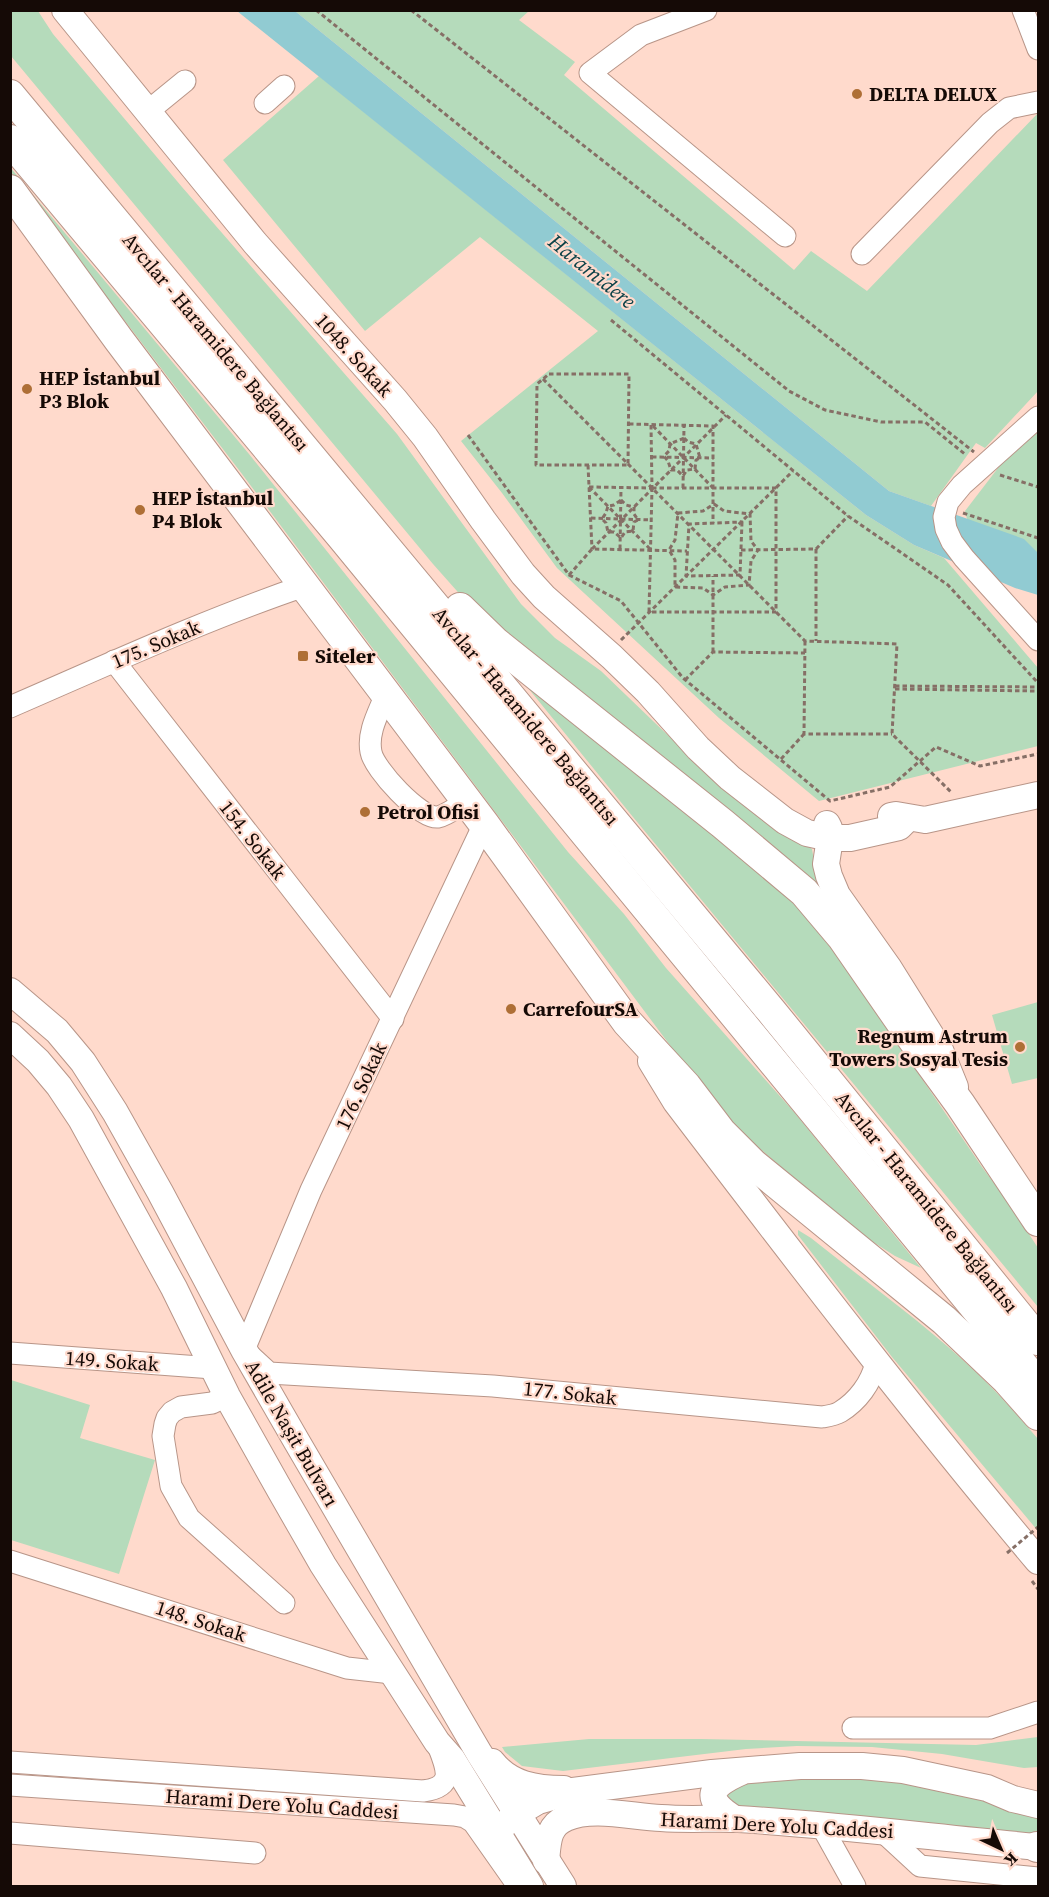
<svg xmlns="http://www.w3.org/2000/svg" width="1049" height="1897" viewBox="0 0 1049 1897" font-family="'Source Serif 4',serif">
  <rect width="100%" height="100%" fill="#ffdacc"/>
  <g fill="#b5dbbb">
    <path d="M10,11H38L53,34L182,187L397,434L521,604L555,638L601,671L678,745L735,795L812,849L816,872L827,901L480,617L433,564L11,56Z"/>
    <path d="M295,11H529L519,20L575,62L564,75L794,270L811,251L867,291L1038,113V391L985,448L976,443L931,506L889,491Z"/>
    <path d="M319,76L866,515L914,545L944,558L1038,668V746L819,801L719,718L557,568L502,493L461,441L598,331L480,237L365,331L223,160Z"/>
    <path d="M10,167L249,454L568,852L624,914L666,968L794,1112L921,1268L895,1256L856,1231L737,1129L699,1084L242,474L11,172Z"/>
    <path d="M1028,429L1038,433V554L970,531L965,511Z"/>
    <path d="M524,683L779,883L833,948L982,1167L1011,1206L1038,1248V1307L633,817Z"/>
    <path d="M1038,1002V1078L1012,1084L992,1015Z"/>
    <path d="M798,1230L811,1238C867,1283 927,1325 979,1375C1000,1395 1019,1417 1038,1439V1531L892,1357L798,1235Z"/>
    <path d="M11,1380L90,1405L80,1438L155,1460L119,1574L11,1540Z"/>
    <path d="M1038,1737V1767L1024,1768L942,1754L872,1747L797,1746L746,1749L563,1771L522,1766L505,1752L502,1747L589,1739H701L976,1745Z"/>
    <path d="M810,1775L909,1783L1026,1811L1038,1814V1837L922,1823L737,1806L726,1797L730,1785Z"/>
  </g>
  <path fill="#91cbd2" d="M237,11H295L889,491L1024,539L1038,553V595L1015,588L914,545L866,515Z"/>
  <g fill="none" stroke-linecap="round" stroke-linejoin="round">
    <g stroke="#b89588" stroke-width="23">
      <g id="minor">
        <path d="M706,10L641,35L590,73L785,236"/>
        <path d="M1023,10L1038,49"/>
        <path d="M265,103L284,86"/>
        <path d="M147,112L185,81"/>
        <path d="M862,254L990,123L1009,108L1038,102"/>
        <path d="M1038,417L962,485L948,502L944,517L946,529L952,542L964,558L1038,640"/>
        <path d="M114,661L393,1019"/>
        <path d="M386,694C379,712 367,732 371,752C374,769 420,819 438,817C447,815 459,806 467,801"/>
        <path d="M10,707C107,665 204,620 304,586"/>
        <path d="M484,824L311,1190L244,1350L269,1373L493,1386L822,1417C828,1416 835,1415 840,1412C858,1401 871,1383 876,1363"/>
        <path d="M10,1353L213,1368"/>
        <path d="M227,1396L212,1403L181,1407L172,1412L167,1418L165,1424L163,1436L171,1486L189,1518L284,1603"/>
        <path d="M10,1561L347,1668L392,1673"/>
        <path d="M853,1728H990L1038,1712"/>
        <path d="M10,1762L423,1791C454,1787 448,1771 439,1748"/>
        <path d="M10,1785L454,1815L465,1817L473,1822L518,1886"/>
        <path d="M821,1825L855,1886"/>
        <path d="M881,1830L920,1866L1038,1878"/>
        <path d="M10,1833L255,1853"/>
      </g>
    </g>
    <g stroke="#b89588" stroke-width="28">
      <g id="major">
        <path d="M65,10L255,243L395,400L425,437L483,520L523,574L544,597L612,657L648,692L698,748L730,778L785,821L807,833L830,838H850L899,827L908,818"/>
        <path d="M891,816L896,815L925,820L1038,795"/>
        <path d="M827,824L829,828L830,838L826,864L829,876L837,895L888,967L940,1050L955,1087"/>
        <path d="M10,991L57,1031L83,1062L115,1112L160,1192L244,1350L297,1442L479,1753L563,1886"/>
        <path d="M10,1035L38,1061L59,1086L81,1119L174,1288L227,1396L281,1492L323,1565L437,1742L452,1759L530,1886"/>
        <path d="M651,1061L676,1102C794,1257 913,1412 1038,1561"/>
        <path d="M492,1762C510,1785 536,1789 564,1789"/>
        <path d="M735,1819C702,1799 709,1786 741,1772"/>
        <path d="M505,1824L516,1814L538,1801L573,1791L712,1773L800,1766H862L903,1770L987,1788L1013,1799L1038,1805"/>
        <path d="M546,1861C548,1843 547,1826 566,1818C592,1806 633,1817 661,1818C687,1820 713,1818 738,1819C839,1825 938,1838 1038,1847"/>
      </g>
    </g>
    <g stroke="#b89588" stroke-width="32">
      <g id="highway">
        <path d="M10,95L772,1012L1038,1340"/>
        <path d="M10,140L342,537L1038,1384"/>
        <path d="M10,190L119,340L484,824L627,1022L686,1086L721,1132L753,1164L944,1320L1007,1380L1038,1415"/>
        <path d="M460,608L495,642L723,824L804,892L842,937L914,1041L960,1104L1038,1221"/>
        <path d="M1037,1847H1038"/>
      </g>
    </g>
    <g stroke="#866f66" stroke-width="3" stroke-dasharray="4.5 3" stroke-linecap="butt">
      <path d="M316,10L789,391L825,410L881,422H925L966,455"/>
      <path d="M411,10L974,452"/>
      <path d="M611,320L848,516L948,585L1038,683"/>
      <path d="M549,374H629L628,465H536L537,384Z"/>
      <path d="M543,379L805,641L897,644L892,734L952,793"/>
      <path d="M629,424L713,426V523"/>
      <path d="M651,425L652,488"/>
      <path d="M653,426L713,488"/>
      <path d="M468,435L569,575L621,601L683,678L830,801L890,787L936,747L980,766L1038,754"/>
      <path d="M684,438L688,442L696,444L700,458L696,460L695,469L687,470L683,476L677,470H671L668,461L664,456L669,451L670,444Z"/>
      <path d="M652,457L714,458"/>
      <path d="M588,465L592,549"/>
      <path d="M1000,475L1038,487"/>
      <path d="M589,487L651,550"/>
      <path d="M589,487L651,488"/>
      <path d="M652,488H776V612H649Z"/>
      <path d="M683,488L684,426"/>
      <path d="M621,500L626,505L634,507V514L638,520L634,522L633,531L625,532L621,538L614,532H608L606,523L602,519L606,513L608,506L614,505Z"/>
      <path d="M714,504L724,511L750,514L751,541L758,550L751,561L749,585L725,587L713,595L703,588L675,587V560L669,550L675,540L678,513L703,511Z"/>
      <path d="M963,513L1038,538"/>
      <path d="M591,518L652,520"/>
      <path d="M742,522L740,575L686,576L689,524Z"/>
      <path d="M592,549L726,415"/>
      <path d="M620,549L621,488"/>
      <path d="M816,549V641"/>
      <path d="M741,550L816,549L848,516"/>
      <path d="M569,575L592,549L687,551"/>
      <path d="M621,640L793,471"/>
      <path d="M805,641L804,734H892"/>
      <path d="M713,652V576"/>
      <path d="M685,680L713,652L805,653"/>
      <path d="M895,686L1038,687"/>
      <path d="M895,689L1038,691"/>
      <path d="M781,759L804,734"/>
      <path d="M1032,1581L1038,1589"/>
    </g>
    <use href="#minor" stroke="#fff" stroke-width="21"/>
    <use href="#major" stroke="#fff" stroke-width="26"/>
    <use href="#highway" stroke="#fff" stroke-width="30"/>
    <path stroke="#866f66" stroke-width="3" stroke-dasharray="4.5 3" stroke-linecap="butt" d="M1007,1553L1038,1527"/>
  </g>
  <g fill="#ae6f36" stroke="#ffdacc" stroke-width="2">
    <circle cx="857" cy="94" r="6"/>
    <circle cx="27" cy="389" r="6"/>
    <circle cx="140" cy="510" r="6"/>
    <rect x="297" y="650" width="12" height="12" rx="3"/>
    <circle cx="365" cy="812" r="6"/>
    <circle cx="511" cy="1009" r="6"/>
    <circle cx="1020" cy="1047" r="6"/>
  </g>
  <g text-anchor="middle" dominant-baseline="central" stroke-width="4.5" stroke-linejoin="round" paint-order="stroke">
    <g font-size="20" font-weight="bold" fill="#150a06" stroke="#ffdacc" text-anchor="start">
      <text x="869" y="94">DELTA DELUX</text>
      <text x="39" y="378">HEP İstanbul<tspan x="39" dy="23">P3 Blok</tspan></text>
      <text x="152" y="498">HEP İstanbul<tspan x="152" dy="23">P4 Blok</tspan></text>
      <text x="315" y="656">Siteler</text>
      <text x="377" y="812">Petrol Ofisi</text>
      <text x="523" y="1009">CarrefourSA</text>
      <text x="1008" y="1036" text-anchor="end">Regnum Astrum<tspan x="1008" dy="23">Towers Sosyal Tesis</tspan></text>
    </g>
    <g font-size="20" fill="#150a06" stroke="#ffdacc">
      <text transform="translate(216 342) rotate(50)">Avcılar - Haramidere Bağlantısı</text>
      <text transform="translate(354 355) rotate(48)">1048. Sokak</text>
      <text transform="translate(156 644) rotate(-23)">175. Sokak</text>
      <text transform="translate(526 716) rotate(50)">Avcılar - Haramidere Bağlantısı</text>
      <text transform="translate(253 840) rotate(52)">154. Sokak</text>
      <text transform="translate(361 1086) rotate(-65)">176. Sokak</text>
      <text transform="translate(927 1202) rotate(51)">Avcılar - Haramidere Bağlantısı</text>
      <text transform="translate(112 1361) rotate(4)">149. Sokak</text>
      <text transform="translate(570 1393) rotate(6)">177. Sokak</text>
      <text transform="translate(292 1433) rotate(60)">Adile Naşit Bulvarı</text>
      <text transform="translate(201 1621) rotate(18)">148. Sokak</text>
      <text transform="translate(282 1804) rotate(4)">Harami Dere Yolu Caddesi</text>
      <text transform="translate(777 1825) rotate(3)">Harami Dere Yolu Caddesi</text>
    </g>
    <g font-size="21" font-style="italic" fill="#0c4248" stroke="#ffdacc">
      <text transform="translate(592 271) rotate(39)">Haramidere</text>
    </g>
  </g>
  <rect width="1049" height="1897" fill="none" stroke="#150a06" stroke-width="24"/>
  <g transform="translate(1001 1849) rotate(136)" stroke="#ffdacc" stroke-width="4.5" paint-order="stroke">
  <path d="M0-4.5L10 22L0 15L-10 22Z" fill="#150a06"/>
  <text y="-9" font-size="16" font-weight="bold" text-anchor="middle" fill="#150a06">K</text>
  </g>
</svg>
